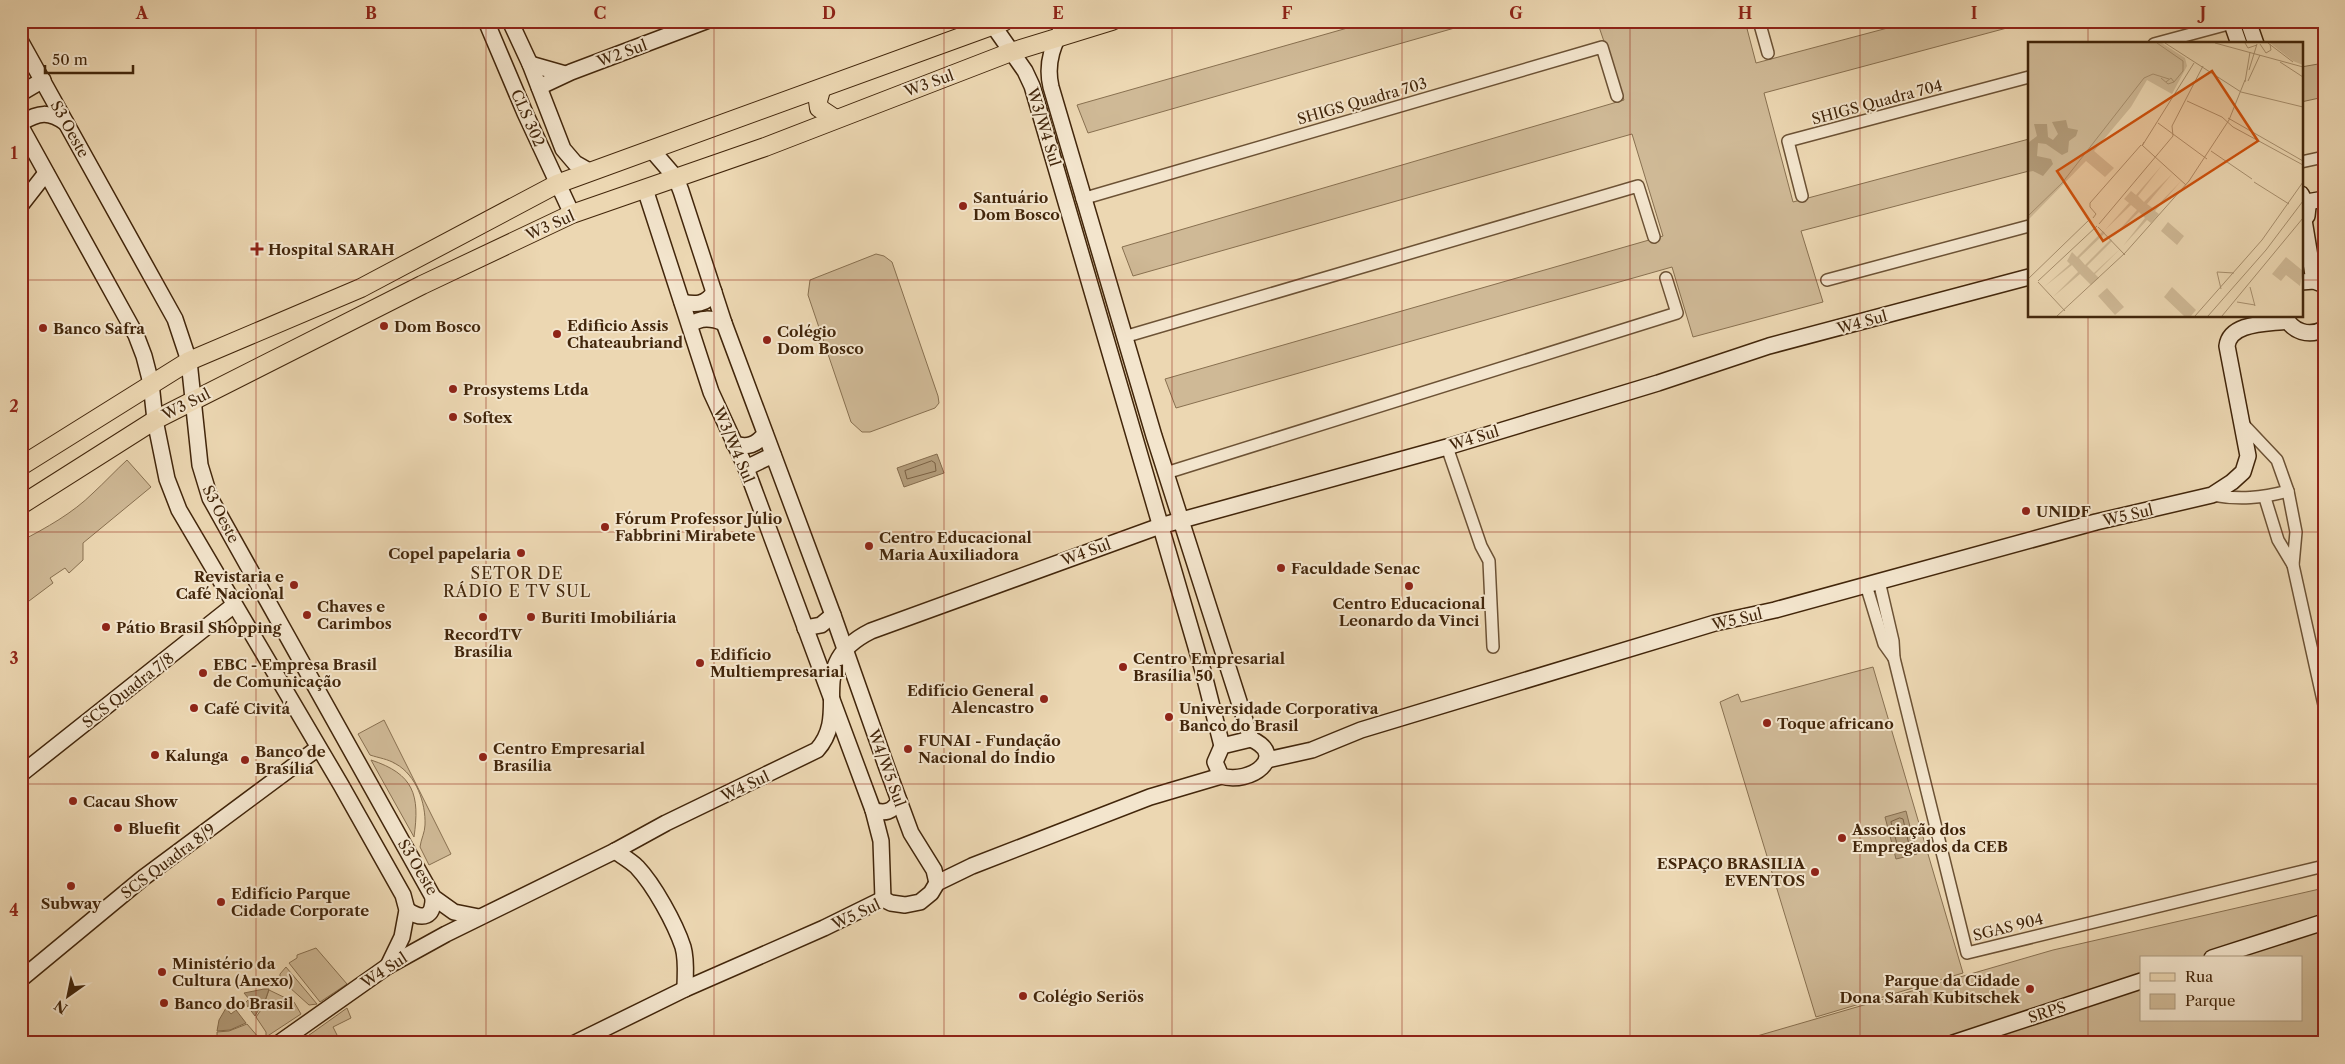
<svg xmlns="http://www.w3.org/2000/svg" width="2345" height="1064" viewBox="0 0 2345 1064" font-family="'Libre Caslon Text',serif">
  <rect width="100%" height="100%" fill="#ecd7b2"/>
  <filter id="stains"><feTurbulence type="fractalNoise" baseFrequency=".004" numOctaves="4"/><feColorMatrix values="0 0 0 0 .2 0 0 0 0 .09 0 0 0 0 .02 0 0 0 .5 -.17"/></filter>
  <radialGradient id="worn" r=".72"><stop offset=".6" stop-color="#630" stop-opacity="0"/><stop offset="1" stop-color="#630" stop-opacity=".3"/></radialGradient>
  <g fill="#cfb996" stroke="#887050" fill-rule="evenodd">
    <path d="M1372,21H1479L1088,133L1077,105Z"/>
    <path d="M1597,21H1745L1756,63L1914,21H2033L1764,93L1793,202L2029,139V171L1801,231L1823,302L1693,337L1672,267L1176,408L1165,379L1663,236L1632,134L1133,276L1122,247L1624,100Z"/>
    <path d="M2324,63V97L2301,102V67Z"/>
    <path d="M876,254L884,256L892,262L938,396L939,403L935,408L870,432H862L851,422L808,295L810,280Z"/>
    <path d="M127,460L151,487L83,543V560L69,573L65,568L50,578L53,583L21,607V541C46,528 73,513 93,493C105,482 115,471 127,460Z"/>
    <path d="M1873,667L1963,973L1816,1017L1720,702L1738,694L1741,702Z"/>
    <path d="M384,720L451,854L429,865L420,847C421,839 425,832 425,825C426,803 416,775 396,764C388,759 379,758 370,755L358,734Z"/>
    <path d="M371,760C414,774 420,795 414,837Z"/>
    <path d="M2324,888V1043H1733L2053,950ZM2141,958H2301V1020H2141Z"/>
    <path d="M316,948L347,984L320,1002L289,963L297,958V955Z"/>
    <path d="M286,967L317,1004L309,1005L289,987L280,984V974Z"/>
    <path d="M269,990L294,1002L301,1014L266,1037V1032L256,1017L263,1007Z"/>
    <path d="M347,1008L351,1018L333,1027L341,1043H298Z"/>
    <path d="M247,1024L259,1038L248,1043H217V1032L229,1031Z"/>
  </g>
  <g fill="#b29b79" stroke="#856c4d">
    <path d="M937,454L944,473L904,487L897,468Z"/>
    <path d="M1906,811L1917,854L1896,859L1885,817Z"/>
    <path d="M264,989H269L266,998L255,1016L245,1003L249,999L244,993Z"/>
    <path d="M226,1008L231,1014L236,1010L246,1023L230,1030L217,1031L219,1020Z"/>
  </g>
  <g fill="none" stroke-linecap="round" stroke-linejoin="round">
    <g stroke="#7a6042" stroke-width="1">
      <path d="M932,461L935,463L936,471L907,479L905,471Z"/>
      <path d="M1900,818L1903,819L1910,849L1901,853L1899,851L1891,822Z"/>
    </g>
    <g stroke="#6c5235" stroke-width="14">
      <g id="street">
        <path d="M1759,21L1768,53"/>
        <path d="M2154,44L2232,23"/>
        <path d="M2301,162L2324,157"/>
        <path d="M1802,196L1788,141L2029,77"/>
        <path d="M1082,199L1602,47L1617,96"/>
        <path d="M1827,280L2029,226"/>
        <path d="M1124,337L1638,186L1654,237"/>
        <path d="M1447,447L1481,546L1489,561L1493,647"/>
        <path d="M1166,473L1677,313L1666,278"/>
        <path d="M2288,491L2296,532L2293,565L2324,705"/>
        <path d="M2212,495C2240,500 2261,498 2288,491L2277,460L2243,424"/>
        <path d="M2265,498L2278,540L2293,565"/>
        <path d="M1879,581L1893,641L1894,658L1967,953L2324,866"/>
        <path d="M1866,585L1884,644L1894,658"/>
      </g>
    </g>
    <g stroke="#42260b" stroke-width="18">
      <g id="secondary">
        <path d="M486,21L525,113L572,214"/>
        <path d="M510,21L530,64L563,149L575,163L589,171"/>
        <path d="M990,21L1025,71L1032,86L1203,671L1222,746"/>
        <path d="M1066,21C1054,42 1045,62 1051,87L1154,436L1251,739"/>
        <path d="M2231,21L2239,44"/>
        <path d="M2248,21L2256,44"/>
        <path d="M21,42L175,319L189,361L200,465L210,498L433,897L454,912L479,917"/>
        <path d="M530,64L565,74"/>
        <path d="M539,87L571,72L706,21"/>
        <path d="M21,93L43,80"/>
        <path d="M21,123C39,112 49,111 66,123"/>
        <path d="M21,127L136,335L144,356L151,383L155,420L167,479L179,510L341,785L403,895L407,910L402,937L388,966"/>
        <path d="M651,149L676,178L681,191L724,323L833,615L887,768L911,833L934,870L937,883"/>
        <path d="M645,189L711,392L746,468L873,810L881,841L883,899"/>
        <path d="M2301,194L2308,207L2307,216L2301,222"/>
        <path d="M2307,202L2324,199"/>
        <path d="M21,205L46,173"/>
        <path d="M2304,220L2314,281"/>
        <path d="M2301,282L2314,281L2324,285"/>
        <path d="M682,302C695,305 706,305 714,292"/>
        <path d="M2285,316C2292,332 2309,337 2324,329"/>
        <path d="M690,325C701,317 711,318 724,323"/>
        <path d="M734,444C748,448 756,445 765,434"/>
        <path d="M746,468L773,455"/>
        <path d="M805,628L821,625L833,615"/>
        <path d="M1251,739C1289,756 1251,785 1221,776L1215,762L1222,746Z"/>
        <path d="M1267,760L1312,750L1361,730L1715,623L1775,610L2096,522L2212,495L2232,482L2243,472L2248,456L2227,346C2230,322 2268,324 2287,321"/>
        <path d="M21,774L234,605"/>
        <path d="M873,810C885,814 892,812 899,801"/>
        <path d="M615,851C622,856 631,861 637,867C654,885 675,923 683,947C687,961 685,975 685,989"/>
        <path d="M883,899L891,903L905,905L920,902L931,893L937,883L972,866L1150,797L1221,776"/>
        <path d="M407,910C423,921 434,917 433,897"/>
        <path d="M2212,958L2324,922"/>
        <path d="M21,979L143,878L318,748"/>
        <path d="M279,1043L388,966L446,934L615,851L666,823L817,750C852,711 803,665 871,631L1160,526L1447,447L1658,383L1769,346L2029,277"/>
        <path d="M575,1043L685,989L824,928L883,899"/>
        <path d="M1953,1043L2141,981"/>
      </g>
    </g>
    <g stroke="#42260b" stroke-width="20">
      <g id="primary">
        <path d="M821,90L818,101L819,108L834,118"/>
        <path d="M21,466L189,361L361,288L557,184L1005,21"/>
        <path d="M21,505L155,420L422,285L572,214L765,147L1011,52L1112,21"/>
      </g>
    </g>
    <use href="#street" stroke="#f3e5cd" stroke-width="11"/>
    <use href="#secondary" stroke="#f3e5cd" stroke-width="15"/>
    <use href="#primary" stroke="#ecd7b2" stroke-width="18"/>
  </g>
  <path fill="none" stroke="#8f2418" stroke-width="1" stroke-opacity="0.55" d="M256,21V1043M486,21V1043M714,21V1043M944,21V1043M1172,21V1043M1402,21V1043M1630,21V1043M1860,21V1043M2088,21V44M21,280H2029M2301,280H2324M2088,316V1043M21,532H2324M21,784H2324"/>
  <g fill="#8f2418" stroke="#f3e5cd" stroke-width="2">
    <circle cx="963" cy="206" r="5"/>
    <path d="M254.5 241.5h5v5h5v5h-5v5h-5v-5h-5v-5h5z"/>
    <circle cx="384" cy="326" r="5"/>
    <circle cx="43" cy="328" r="5"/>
    <circle cx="557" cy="334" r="5"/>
    <circle cx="767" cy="340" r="5"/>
    <circle cx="453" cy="389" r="5"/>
    <circle cx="453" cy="417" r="5"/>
    <circle cx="2026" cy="511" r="5"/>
    <circle cx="605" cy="527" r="5"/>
    <circle cx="869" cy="546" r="5"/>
    <circle cx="521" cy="553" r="5"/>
    <circle cx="1281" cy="568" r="5"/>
    <circle cx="294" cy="585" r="5"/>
    <circle cx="1409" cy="586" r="5"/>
    <circle cx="307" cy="615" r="5"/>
    <circle cx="483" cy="617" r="5"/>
    <circle cx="531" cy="617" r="5"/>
    <circle cx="106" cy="627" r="5"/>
    <circle cx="700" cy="663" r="5"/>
    <circle cx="1123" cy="667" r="5"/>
    <circle cx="203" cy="673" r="5"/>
    <circle cx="1044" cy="699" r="5"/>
    <circle cx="194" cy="708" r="5"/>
    <circle cx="1169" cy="717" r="5"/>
    <circle cx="1767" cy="723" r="5"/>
    <circle cx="908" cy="749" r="5"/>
    <circle cx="155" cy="755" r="5"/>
    <circle cx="483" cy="757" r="5"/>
    <circle cx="245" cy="760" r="5"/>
    <circle cx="73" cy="801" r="5"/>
    <circle cx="118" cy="828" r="5"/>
    <circle cx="1842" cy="838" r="5"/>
    <circle cx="1815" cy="872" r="5"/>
    <circle cx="71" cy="886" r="5"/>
    <circle cx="221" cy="902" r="5"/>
    <circle cx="162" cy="972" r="5"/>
    <circle cx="2030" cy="989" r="5"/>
    <circle cx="1023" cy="996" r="5"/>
    <circle cx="164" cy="1003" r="5"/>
  </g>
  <g text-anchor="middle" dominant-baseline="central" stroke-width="4" stroke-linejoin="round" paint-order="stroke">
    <g font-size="15" fill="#42260b" stroke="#f3e5cd">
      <text transform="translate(622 53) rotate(-20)">W2 Sul</text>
      <text transform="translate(929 83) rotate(-20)">W3 Sul</text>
      <text transform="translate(1362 101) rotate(-16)">SHIGS Quadra 703</text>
      <text transform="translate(1877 102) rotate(-15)">SHIGS Quadra 704</text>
      <text transform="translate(528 118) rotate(66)">CLS 302</text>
      <text transform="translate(1044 127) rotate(73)">W3/W4 Sul</text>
      <text transform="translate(70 129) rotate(61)">S3 Oeste</text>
      <text transform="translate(550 225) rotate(-24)">W3 Sul</text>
      <text transform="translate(1862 322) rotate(-15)">W4 Sul</text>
      <text transform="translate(186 404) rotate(-27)">W3 Sul</text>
      <text transform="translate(1474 438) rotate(-17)">W4 Sul</text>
      <text transform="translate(734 445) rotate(67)">W3/W4 Sul</text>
      <text transform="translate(221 514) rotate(63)">S3 Oeste</text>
      <text transform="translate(2128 515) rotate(-13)">W5 Sul</text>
      <text transform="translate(1086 552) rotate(-20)">W4 Sul</text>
      <text transform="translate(1737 619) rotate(-13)">W5 Sul</text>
      <text transform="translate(128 690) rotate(-38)">SCS Quadra 7/8</text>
      <text transform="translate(887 768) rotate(70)">W4/W5 Sul</text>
      <text transform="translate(745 786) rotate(-25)">W4 Sul</text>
      <text transform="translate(168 861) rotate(-37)">SCS Quadra 8/9</text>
      <text transform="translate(418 867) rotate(59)">S3 Oeste</text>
      <text transform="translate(856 914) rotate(-25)">W5 Sul</text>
      <text transform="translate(2008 927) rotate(-14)">SGAS 904</text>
      <text transform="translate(384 970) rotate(-33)">W4 Sul</text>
      <text transform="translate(2047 1012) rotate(-18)">SRPS</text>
    </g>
    <g font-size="15" font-weight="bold" fill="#42260b" stroke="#f3e5cd" text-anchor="start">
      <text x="973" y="197">Santuário<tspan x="973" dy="17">Dom Bosco</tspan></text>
      <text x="268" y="249">Hospital SARAH</text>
      <text x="567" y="325">Edificio Assis<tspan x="567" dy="17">Chateaubriand</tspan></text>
      <text x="394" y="326">Dom Bosco</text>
      <text x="53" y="328">Banco Safra</text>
      <text x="777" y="331">Colégio<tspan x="777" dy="17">Dom Bosco</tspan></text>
      <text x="463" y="389">Prosystems Ltda</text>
      <text x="463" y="417">Softex</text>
      <text x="2036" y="511">UNIDF</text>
      <text x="615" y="518">Fórum Professor Júlio<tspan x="615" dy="17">Fabbrini Mirabete</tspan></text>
      <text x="879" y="537">Centro Educacional<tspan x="879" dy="17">Maria Auxiliadora</tspan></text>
      <text x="511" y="553" text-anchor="end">Copel papelaria</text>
      <text x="1291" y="568">Faculdade Senac</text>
      <text x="284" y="576" text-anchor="end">Revistaria e<tspan x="284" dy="17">Café Nacional</tspan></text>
      <text x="1409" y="603" text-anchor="middle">Centro Educacional<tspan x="1409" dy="17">Leonardo da Vinci</tspan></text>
      <text x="317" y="606">Chaves e<tspan x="317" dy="17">Carimbos</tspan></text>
      <text x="541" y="617">Buriti Imobiliária</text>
      <text x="116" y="627">Pátio Brasil Shopping</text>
      <text x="483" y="634" text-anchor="middle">RecordTV<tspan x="483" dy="17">Brasília</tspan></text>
      <text x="710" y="654">Edifício<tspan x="710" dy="17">Multiempresarial</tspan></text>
      <text x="1133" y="658">Centro Empresarial<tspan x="1133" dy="17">Brasília 50</tspan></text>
      <text x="213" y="664">EBC - Empresa Brasil<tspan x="213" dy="17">de Comunicação</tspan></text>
      <text x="1034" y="690" text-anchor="end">Edifício General<tspan x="1034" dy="17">Alencastro</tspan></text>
      <text x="204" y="708">Café Civitá</text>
      <text x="1179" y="708">Universidade Corporativa<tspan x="1179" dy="17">Banco do Brasil</tspan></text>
      <text x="1777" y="723">Toque africano</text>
      <text x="918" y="740">FUNAI - Fundação<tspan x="918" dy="17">Nacional do Índio</tspan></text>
      <text x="493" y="748">Centro Empresarial<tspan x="493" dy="17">Brasília</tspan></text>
      <text x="255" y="751">Banco de<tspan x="255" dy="17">Brasília</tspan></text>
      <text x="165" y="755">Kalunga</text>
      <text x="83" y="801">Cacau Show</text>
      <text x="128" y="828">Bluefit</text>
      <text x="1852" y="829">Associação dos<tspan x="1852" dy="17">Empregados da CEB</tspan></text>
      <text x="1805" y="863" text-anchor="end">ESPAÇO BRASILIA<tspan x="1805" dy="17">EVENTOS</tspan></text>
      <text x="231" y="893">Edifício Parque<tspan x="231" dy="17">Cidade Corporate</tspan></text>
      <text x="71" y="903" text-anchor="middle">Subway</text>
      <text x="172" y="963">Ministério da<tspan x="172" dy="17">Cultura (Anexo)</tspan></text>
      <text x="2020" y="980" text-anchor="end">Parque da Cidade<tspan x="2020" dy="17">Dona Sarah Kubitschek</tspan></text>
      <text x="1033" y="996">Colégio Seriös</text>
      <text x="174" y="1003">Banco do Brasil</text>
    </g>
    <g font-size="16" letter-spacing="1" fill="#42260b" stroke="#f3e5cd">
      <text x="517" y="573">SETOR DE<tspan x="517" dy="18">RÁDIO E TV SUL</tspan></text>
    </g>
  </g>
  <g transform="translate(2028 42)">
    <rect width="275" height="275" fill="#ecd7b2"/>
    <path d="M0,1H134L157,16L159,24L144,52L119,38L103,65L66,109L86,126L77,135L58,119L0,178ZM242,1H275V23L265,19ZM135,122L110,154L116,160L145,131L119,162L126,167L154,138L127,169L131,172L123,181L119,178L95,204L117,176L111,170L85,195L109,168L103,163L77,188L101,161L96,157L103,149L108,153ZM140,180L156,194L149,203L133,189ZM75,189L77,191L51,216L57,223L83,197L84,199L59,224L66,231L92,207L67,232L71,236L63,243L52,232L25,255L50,230L44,223L16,245L42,222L39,219L44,210L49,215ZM258,215L275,229L272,244L258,233L253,239L244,232ZM144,245L168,268L163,274H156L136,255ZM79,246L96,265L87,273L70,254Z" fill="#cfb996"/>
    <path d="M38,78L40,86L50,88L48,94L41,99L40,110L34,113L18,102L10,101L9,114L23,117L25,122L15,134L5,129L0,130V101L9,94L6,82H19L20,95L25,98L30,92L24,80Z" fill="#b29b79"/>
    <path fill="none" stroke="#a8906f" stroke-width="1" d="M129,1L155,19V29L146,40M137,1L213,50L275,65M187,1L275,25M217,1L220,6L229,3M240,1L265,20M232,2L238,11L243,8L242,2M252,20L275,35M221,28L229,2M133,36L140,42L146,40L143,36L138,40M220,39L232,13M217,40L222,10M159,59L194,75L205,85L275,123M200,76L275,119M130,81L179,117M116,100L114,104L166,21M115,104L158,143M183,109L224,137M226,140L261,162M0,174L34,141L116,36L125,32L141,37M65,176L68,172L62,165V161L113,103M71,182L145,94L144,84L175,24M70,185L97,213M0,237L62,177M10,239L69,184M10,240L37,269M222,245L227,264M193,247L189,230L206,231M209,260L227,263M29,274L97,211L161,139L201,78L217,38M167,274L234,198L275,140M180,274L238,208L275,159M194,274L275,176"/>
    <path fill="#cf510c" fill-opacity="0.15" stroke="#cf510c" stroke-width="2.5" d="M184,29L230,99L75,199L29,129Z"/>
    <rect width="275" height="275" fill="none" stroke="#42260b" stroke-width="2.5"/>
  </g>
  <rect width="2345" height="1064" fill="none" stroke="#ecd7b2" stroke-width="55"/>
  <rect x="2140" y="956" width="162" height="65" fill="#f3e5cd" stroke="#ac997f"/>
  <rect x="2150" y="973" width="25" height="8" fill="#ecd7b2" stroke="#ac997f"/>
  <text x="2185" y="982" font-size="15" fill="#42260b">Rua</text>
  <rect x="2150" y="994" width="25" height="15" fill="#cfb996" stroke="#ac997f"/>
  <text x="2185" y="1006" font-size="15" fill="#42260b">Parque</text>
  <g transform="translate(68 996) rotate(213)" stroke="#f3e5cd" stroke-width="4" paint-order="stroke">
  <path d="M0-4L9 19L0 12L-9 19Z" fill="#42260b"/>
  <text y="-8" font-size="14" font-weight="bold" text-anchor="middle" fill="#42260b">N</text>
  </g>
  <path d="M45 65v8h88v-8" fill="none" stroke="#42260b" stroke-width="2.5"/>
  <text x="52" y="65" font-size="15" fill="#42260b" stroke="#f3e5cd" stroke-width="4" paint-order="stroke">50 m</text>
  <rect x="28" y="28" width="2290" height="1008" fill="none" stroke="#8f2418" stroke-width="2"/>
  <g font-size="16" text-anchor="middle" font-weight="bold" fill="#8f2418">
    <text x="142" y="19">A</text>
    <text x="371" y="19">B</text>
    <text x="600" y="19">C</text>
    <text x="829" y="19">D</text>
    <text x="1058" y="19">E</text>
    <text x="1287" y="19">F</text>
    <text x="1516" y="19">G</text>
    <text x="1745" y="19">H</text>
    <text x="1974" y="19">I</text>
    <text x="2203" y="19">J</text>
    <text x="14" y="159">1</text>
    <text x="14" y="412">2</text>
    <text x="14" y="664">3</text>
    <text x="14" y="916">4</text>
  </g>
  <rect width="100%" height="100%" filter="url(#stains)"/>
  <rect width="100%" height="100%" fill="url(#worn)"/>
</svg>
